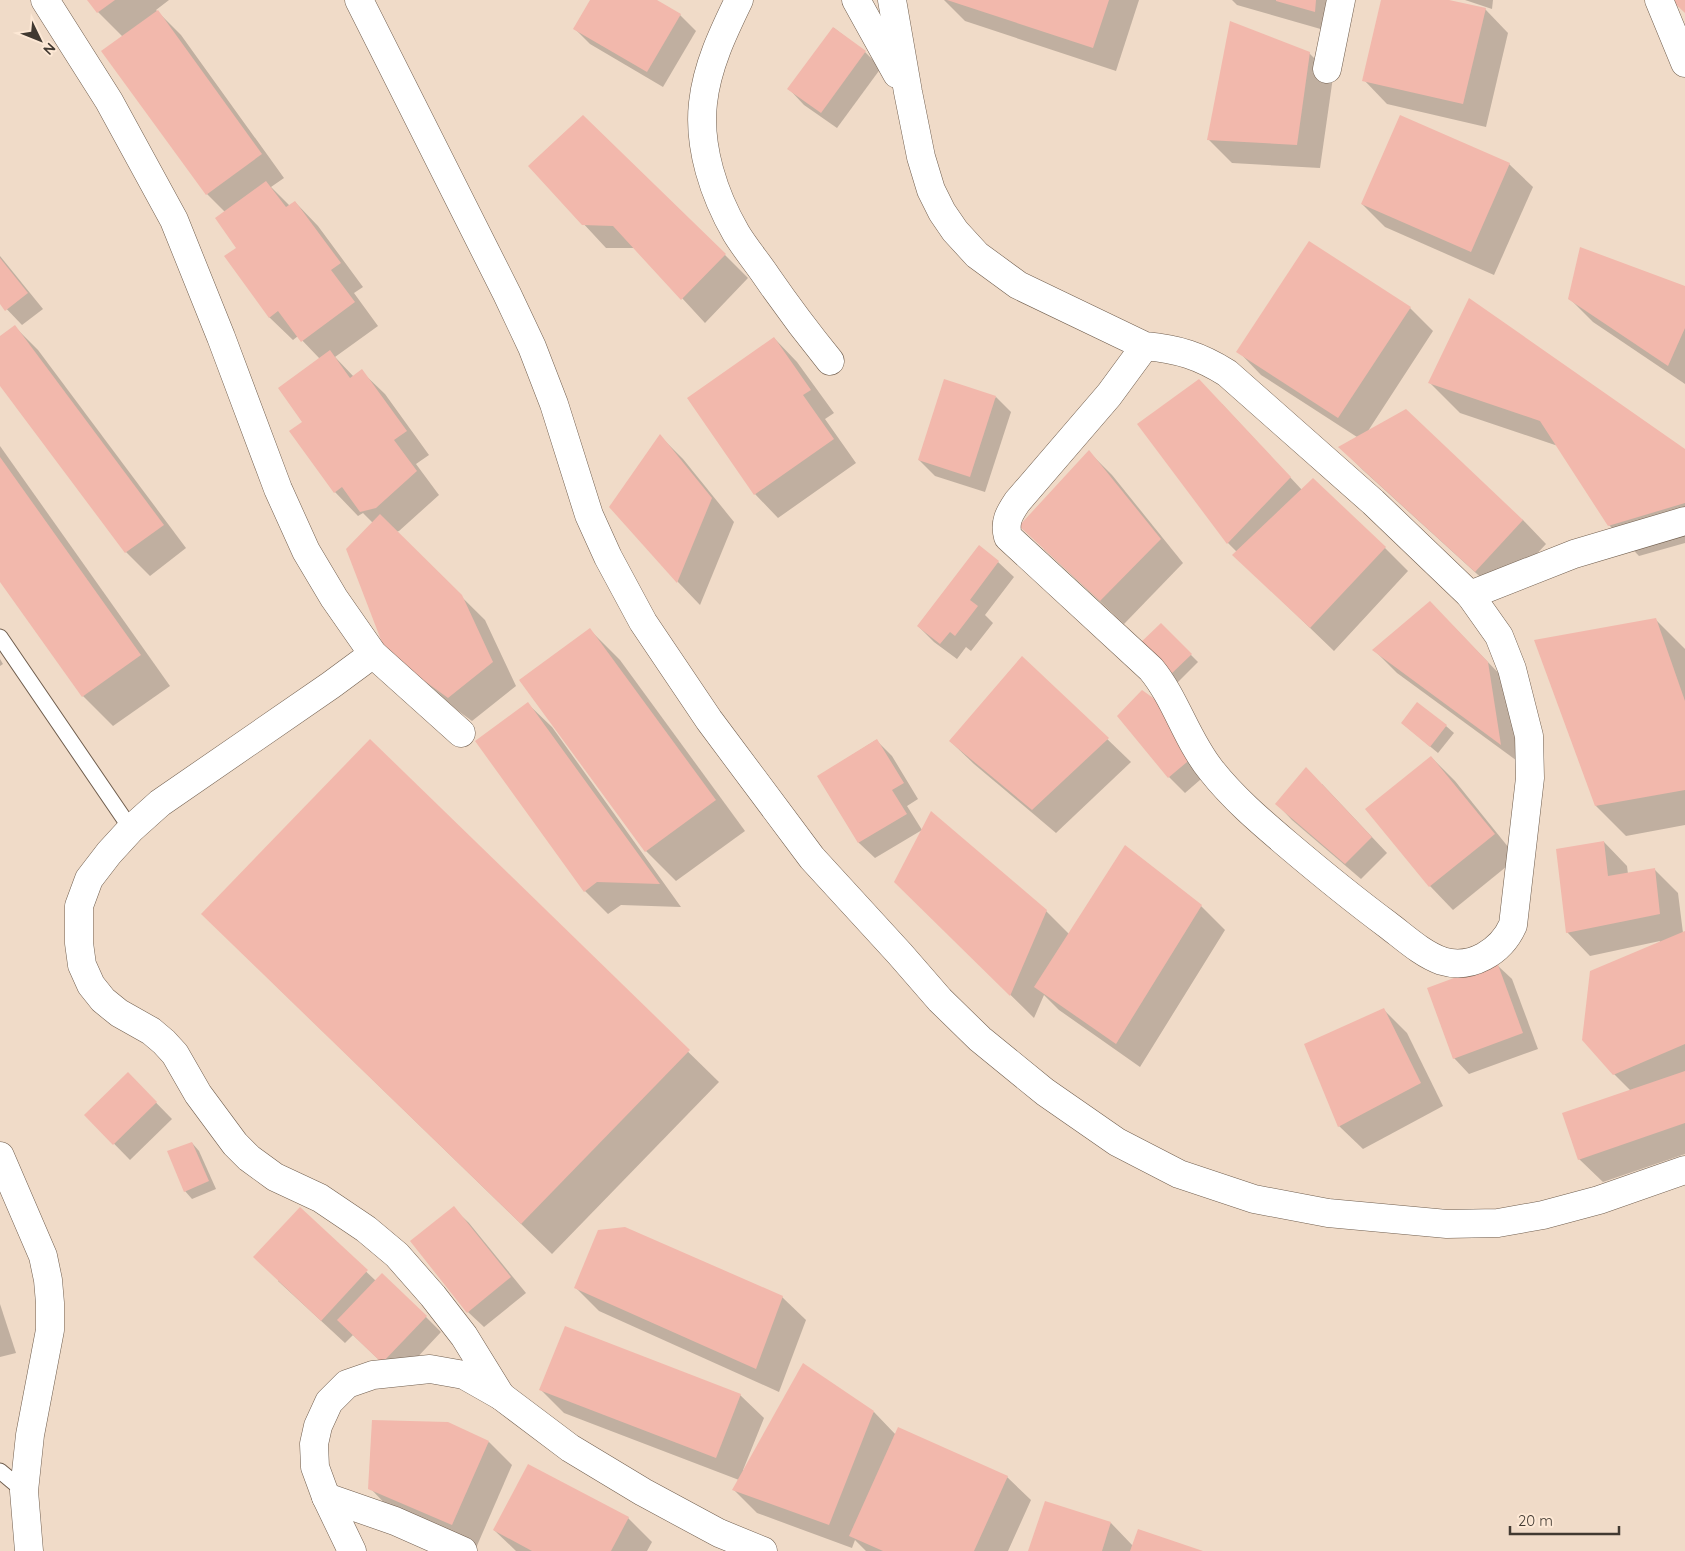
<svg xmlns="http://www.w3.org/2000/svg" width="1685" height="1551" viewBox="0 0 1685 1551" font-family="Quicksand,sans-serif">
  <rect width="100%" height="100%" fill="#f0dbc8"/>
  <g fill="#0003">
    <path d="M89,0H169L156,10L181,35L284,178L271,187L290,206L295,202L318,226L363,287L354,293L378,326L335,357L354,377L361,371L385,394L429,455L416,464L439,495L399,531L396,532L485,620L516,686L472,721L411,676L373,523L363,513L358,516L335,492L291,432L304,422L320,359L298,336L293,340L269,317L238,248L225,212L207,194L103,51L123,37L98,12Z"/>
    <path d="M591,0H655L680,15L696,31L663,87L590,44L575,29Z"/>
    <path d="M944,0H1139L1116,71L965,21Z"/>
    <path d="M1232,0H1341L1338,34L1237,5Z"/>
    <path d="M1382,0H1444L1485,9L1508,33L1486,127L1387,104L1364,80Z"/>
    <path d="M1465,0H1493L1492,9Z"/>
    <path d="M834,28L865,52L881,68L837,128L804,105L789,89Z"/>
    <path d="M1309,53L1333,77L1320,168L1232,163L1209,140Z"/>
    <path d="M1509,164L1533,187L1494,275L1385,227L1362,204Z"/>
    <path d="M530,166L725,255L748,278L705,323L636,248H606Z"/>
    <path d="M0,256L43,309L22,325L0,302Z"/>
    <path d="M1685,287V384L1593,322L1569,298Z"/>
    <path d="M1410,308L1433,331L1368,431L1523,520L1546,544L1499,594L1363,470L1340,447L1357,437L1261,375L1238,351Z"/>
    <path d="M15,327L38,350L186,548L150,576L126,552L0,384V338Z"/>
    <path d="M774,338L797,362L834,413L825,419L856,463L778,518L755,494Z"/>
    <path d="M1430,383L1685,450V543L1639,556L1609,525L1558,446L1460,413Z"/>
    <path d="M996,397L1011,412L985,492L935,476L919,460Z"/>
    <path d="M1222,404L1302,490L1385,548L1408,571L1334,651L1234,555L1237,552L1228,543L1139,424Z"/>
    <path d="M660,436L683,459L734,522L700,605L678,582L611,507Z"/>
    <path d="M0,446L170,686L113,726L83,696L0,580Z"/>
    <path d="M1089,452L1112,475L1183,563L1124,624L1044,549Z"/>
    <path d="M998,562L1014,577L985,615L993,623L971,651L966,647L957,659L934,642L918,626Z"/>
    <path d="M1656,620L1685,649V825L1626,836L1596,806Z"/>
    <path d="M1161,625L1198,662L1177,683L1139,646Z"/>
    <path d="M1453,626L1511,686L1524,766L1397,673L1374,650Z"/>
    <path d="M590,630L620,660L745,831L676,881L646,851Z"/>
    <path d="M1022,657L1131,762L1056,833L974,764L950,741Z"/>
    <path d="M0,659L3,664L0,666Z"/>
    <path d="M528,704L552,727L681,907L621,905L608,914L585,891Z"/>
    <path d="M1118,716L1208,773L1185,793L1169,777Z"/>
    <path d="M1402,723L1446,726L1454,733L1438,753Z"/>
    <path d="M876,740L892,756L918,799L907,806L922,830L875,858L859,843L819,776Z"/>
    <path d="M370,741L719,1082L552,1254L233,944Z"/>
    <path d="M1431,757L1455,781L1517,858L1453,910L1430,886Z"/>
    <path d="M1322,784L1387,853L1361,879L1292,820L1277,804Z"/>
    <path d="M1604,842L1627,866L1628,874L1655,870L1678,893L1683,933L1685,932V1154L1603,1182L1579,1159L1631,1091L1614,1074L1660,941L1590,956L1567,932Z"/>
    <path d="M1125,847L1201,906L1225,930L1140,1067L1059,1010L1044,995L1034,1018L919,905L1046,911L1069,934Z"/>
    <path d="M1496,964L1512,979L1538,1049L1469,1074L1454,1058Z"/>
    <path d="M1384,1010L1407,1033L1443,1106L1363,1149L1339,1126Z"/>
    <path d="M128,1074L172,1119L130,1160L86,1115Z"/>
    <path d="M192,1143L199,1151L216,1189L192,1199L185,1191Z"/>
    <path d="M453,1208L469,1223L526,1293L484,1327L468,1312Z"/>
    <path d="M300,1209L376,1281L426,1317L441,1332L398,1378L353,1335L345,1343L278,1281Z"/>
    <path d="M576,1288L782,1297L806,1320L779,1392L599,1311Z"/>
    <path d="M0,1304L16,1353L0,1357Z"/>
    <path d="M541,1390L740,1395L764,1418L743,1470H745L874,1412L896,1435L1007,1477L1031,1500L1008,1551H866L855,1540L852,1548L757,1513L734,1490L739,1480L564,1413Z"/>
    <path d="M489,1442L512,1465L476,1548L393,1512L370,1488Z"/>
    <path d="M528,1466L628,1518L652,1542L647,1551H516L494,1530Z"/>
    <path d="M1111,1523L1133,1546L1200,1551H1030Z"/>
  </g>
  <g fill="#f2b8ac">
    <path d="M87,0H115L97,13Z"/>
    <path d="M590,0H657L681,14L647,72L573,29Z"/>
    <path d="M947,0H1109L1093,48Z"/>
    <path d="M1276,0H1316L1315,12L1276,1Z"/>
    <path d="M1381,0H1449L1486,8L1463,104L1362,81Z"/>
    <path d="M1671,0H1685V13Z"/>
    <path d="M158,10L262,154L206,195L101,51Z"/>
    <path d="M1230,21L1310,52L1297,145L1207,140Z"/>
    <path d="M833,27L866,51L821,113L787,89Z"/>
    <path d="M583,115L726,254L681,300L613,226L582,225L528,166Z"/>
    <path d="M1400,115L1510,163L1471,252L1361,204Z"/>
    <path d="M266,181L286,207L295,201L341,263L331,270L355,302L301,342L278,311L269,318L224,256L236,248L215,218Z"/>
    <path d="M1309,241L1411,307L1338,418L1236,352Z"/>
    <path d="M1580,247L1685,286V328L1668,366L1568,299Z"/>
    <path d="M0,258L28,293L5,311L0,304Z"/>
    <path d="M1469,298L1685,449V503L1608,526L1540,421L1428,383Z"/>
    <path d="M15,325L164,525L125,553L0,386V336Z"/>
    <path d="M774,337L811,390L803,395L834,439L754,495L687,398Z"/>
    <path d="M330,350L350,378L362,369L407,431L394,440L417,471L376,508L360,512L342,487L334,493L289,431L302,422L278,388Z"/>
    <path d="M944,379L996,396L970,477L918,460Z"/>
    <path d="M1199,379L1291,477L1227,544L1137,424Z"/>
    <path d="M1406,409L1523,520L1475,572L1338,447Z"/>
    <path d="M660,434L712,498L677,583L609,507Z"/>
    <path d="M1089,450L1161,539L1100,601L1019,526Z"/>
    <path d="M0,457L141,655L82,697L0,582Z"/>
    <path d="M1313,478L1386,547L1310,628L1232,555Z"/>
    <path d="M380,514L462,595L493,662L448,698L386,653L346,549Z"/>
    <path d="M979,545L999,561L970,600L978,606L955,636L950,632L940,644L917,626Z"/>
    <path d="M1430,601L1488,662L1501,745L1372,650Z"/>
    <path d="M1656,618L1685,701V790L1595,806L1534,640Z"/>
    <path d="M1161,623L1192,654L1169,676L1137,646Z"/>
    <path d="M590,628L716,800L645,852L519,680Z"/>
    <path d="M1022,656L1109,738L1032,810L949,741Z"/>
    <path d="M1142,690L1156,700L1193,757L1168,778L1117,716Z"/>
    <path d="M528,702L660,884L597,882L584,892L475,741Z"/>
    <path d="M1417,702L1447,725L1430,747L1401,723Z"/>
    <path d="M370,739L690,1050L521,1224L201,914Z"/>
    <path d="M877,739L904,783L892,790L907,814L858,843L817,776Z"/>
    <path d="M1431,756L1495,834L1429,887L1365,809Z"/>
    <path d="M1306,767L1372,837L1345,864L1275,804Z"/>
    <path d="M931,811L1047,910L1010,996L894,882Z"/>
    <path d="M1604,841L1608,876L1655,868L1660,914L1566,933L1556,849Z"/>
    <path d="M1125,845L1202,905L1116,1044L1034,987Z"/>
    <path d="M1685,931V1044L1613,1075L1582,1040L1590,971Z"/>
    <path d="M1497,962L1523,1033L1453,1059L1427,988Z"/>
    <path d="M1384,1008L1421,1083L1338,1127L1304,1044Z"/>
    <path d="M1685,1071V1123L1578,1160L1562,1113Z"/>
    <path d="M128,1072L157,1102L113,1145L84,1115Z"/>
    <path d="M192,1142L209,1181L184,1192L167,1151Z"/>
    <path d="M454,1206L511,1277L467,1313L410,1241Z"/>
    <path d="M300,1207L368,1270L321,1321L253,1257Z"/>
    <path d="M625,1227L783,1296L756,1369L574,1288L598,1230Z"/>
    <path d="M382,1273L427,1316L382,1363L337,1320Z"/>
    <path d="M565,1326L741,1394L716,1458L539,1390Z"/>
    <path d="M803,1363L874,1411L829,1525L732,1490Z"/>
    <path d="M372,1420L448,1422L489,1441L452,1525L368,1489Z"/>
    <path d="M898,1427L1008,1476L974,1551H883L849,1536Z"/>
    <path d="M528,1464L629,1517L611,1551H532L493,1530Z"/>
    <path d="M1045,1501L1111,1522L1102,1551H1028Z"/>
    <path d="M1138,1529L1203,1551H1130Z"/>
  </g>
  <g fill="none" stroke-linecap="round" stroke-linejoin="round">
    <g stroke="#705e4e" stroke-width="17">
      <g id="lane">
        <path d="M0,637L131,829"/>
        <path d="M0,1471L24,1491"/>
      </g>
    </g>
    <g stroke="#705e4e" stroke-width="29">
      <g id="street">
        <path d="M45,0L109,101L174,220L221,337L278,489L306,551L334,598L373,654L461,733"/>
        <path d="M359,0L507,294L532,347L554,404L589,515L608,557L643,622L709,720L812,858L900,954L940,1000L980,1039L1045,1092L1117,1142L1179,1174L1254,1199L1328,1213L1447,1224L1498,1223L1543,1215L1599,1200L1685,1170"/>
        <path d="M739,0C723,33 707,66 703,103C698,147 714,195 736,233C745,248 757,262 767,277C787,306 808,334 830,361"/>
        <path d="M856,0L897,74"/>
        <path d="M892,0L908,92L921,157L931,190L942,212L955,231L977,255L1018,285L1145,346L1109,395L1017,502C1009,514 1004,522 1008,537L1151,669C1176,699 1186,739 1211,770C1233,798 1260,821 1287,844C1320,872 1353,899 1388,925C1404,937 1422,954 1442,961C1471,970 1501,952 1513,925L1530,778L1529,736L1512,669L1499,636L1470,595L1373,502L1227,373C1200,356 1178,349 1145,346"/>
        <path d="M1659,0L1685,63"/>
        <path d="M1327,69L1341,0"/>
        <path d="M1470,595L1574,554L1685,521"/>
        <path d="M373,654L331,685L160,803L131,829L109,853L89,879L79,906V943L82,965L91,985L103,1000L119,1013L151,1031L164,1042L175,1054L198,1094L235,1144L249,1158L275,1177L320,1198L366,1229L397,1255L433,1296L464,1336L501,1396"/>
        <path d="M0,1156L43,1256L48,1280L50,1303V1330L30,1435L24,1491L29,1551"/>
        <path d="M326,1497L395,1521L463,1551"/>
        <path d="M352,1551L326,1497L315,1467L314,1444L318,1426L329,1402L347,1384L373,1375L430,1369L464,1375L501,1396L570,1448L643,1492L719,1533L763,1551"/>
      </g>
    </g>
    <use href="#lane" stroke="#fff" stroke-width="15"/>
    <use href="#street" stroke="#fff" stroke-width="28"/>
  </g>
  <g transform="translate(40 40) rotate(133)" stroke="#fde8d5" stroke-width="4" paint-order="stroke">
  <path d="M0-4L9 19L0 12L-9 19Z" fill="#413931"/>
  <text y="-8" font-size="14" font-weight="bold" text-anchor="middle" fill="#413931">N</text>
  </g>
  <path d="M1510 1526v8h109v-8" fill="none" stroke="#413931" stroke-width="2.5"/>
  <text x="1518" y="1526" font-size="15" fill="#413931" stroke="#fde8d5" stroke-width="4" paint-order="stroke">20 m</text>
</svg>
